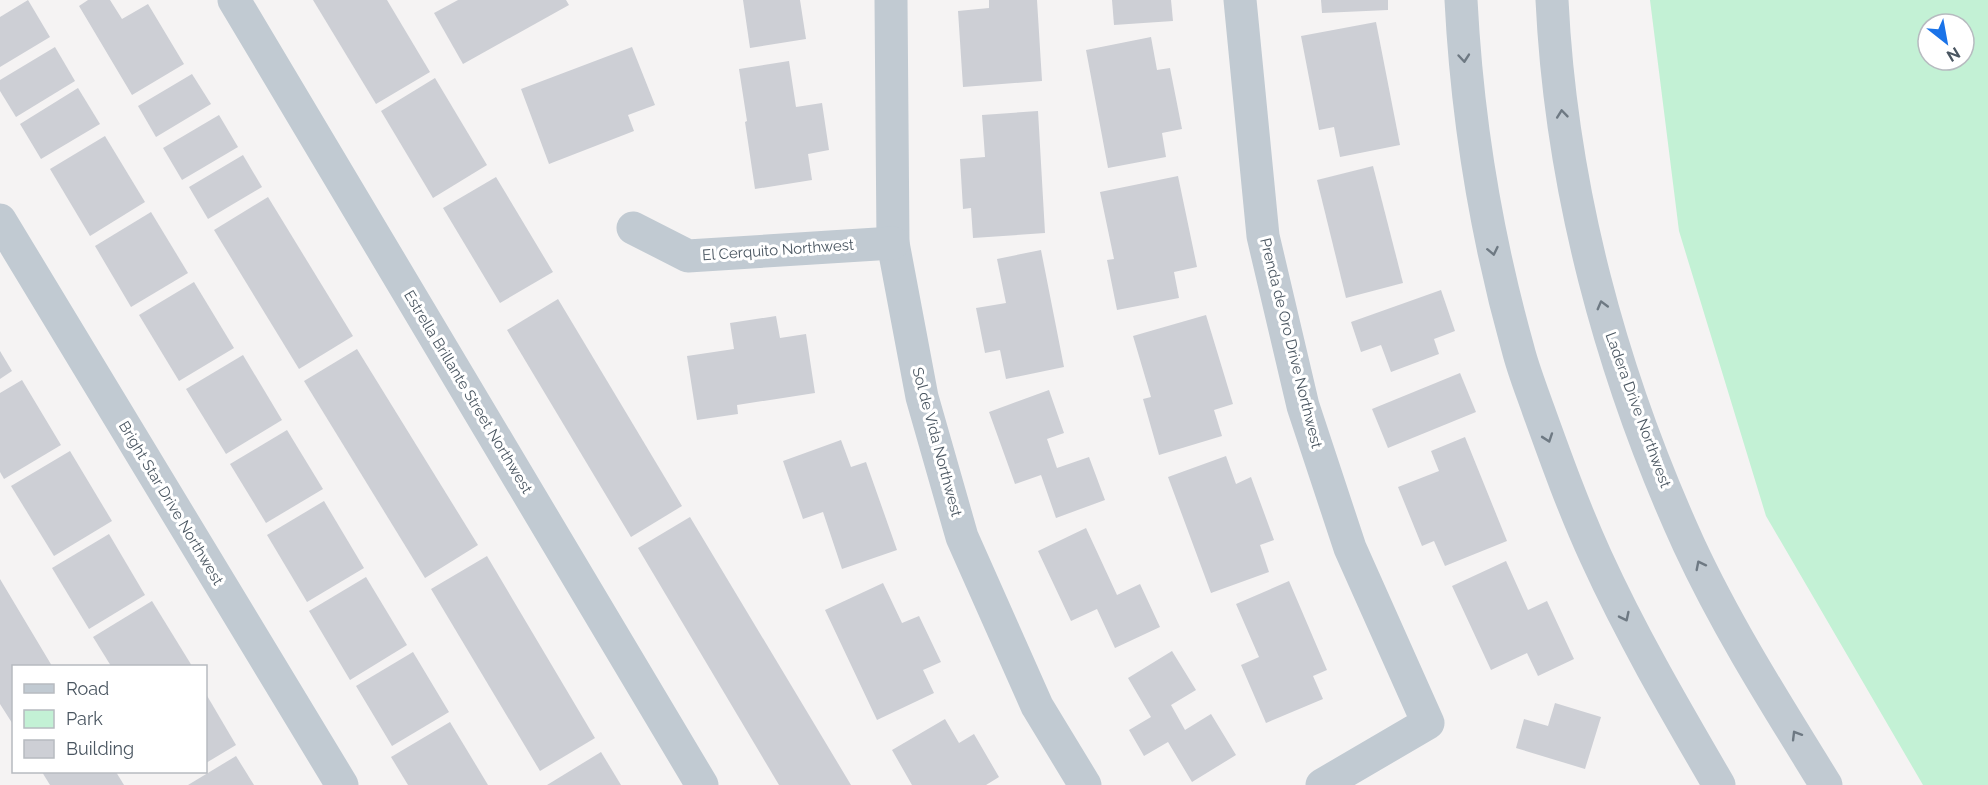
<svg xmlns="http://www.w3.org/2000/svg" width="1988" height="785" viewBox="0 0 1988 785" font-family="Raleway,sans-serif">
  <rect width="100%" height="100%" fill="#f5f3f3"/>
  <path fill="#c3f1d5" fill-rule="evenodd" d="M1650,0H1988V785H1923L1766,516L1679,231ZM1928,24H1964V60H1928Z"/>
  <g fill="#cdcfd5">
    <path d="M28,0L50,37L0,67V17Z"/>
    <path d="M88,0H110L122,19L148,4L184,64L132,95L79,6Z"/>
    <path d="M313,0H387L430,72L376,104Z"/>
    <path d="M458,0H566L569,5L463,64L434,13Z"/>
    <path d="M743,0H800L806,39L750,48Z"/>
    <path d="M989,0H1037L1042,81L963,87L958,11L989,8Z"/>
    <path d="M1112,0H1171L1173,21L1114,25Z"/>
    <path d="M1321,0H1388V10L1322,13Z"/>
    <path d="M1376,22L1400,145L1340,157L1334,127L1319,130L1301,36Z"/>
    <path d="M1151,37L1157,70L1170,68L1182,129L1162,133L1166,157L1108,168L1086,50Z"/>
    <path d="M55,47L75,81L16,117L0,91V80Z"/>
    <path d="M632,47L655,105L628,115L634,131L549,164L521,89Z"/>
    <path d="M789,61L796,107L822,103L829,150L808,154L812,180L755,189L745,122L747,121L739,69Z"/>
    <path d="M192,74L211,104L156,137L138,106Z"/>
    <path d="M435,78L487,165L433,198L381,111Z"/>
    <path d="M78,88L100,124L41,159L20,124Z"/>
    <path d="M1038,111L1045,233L973,238L971,208L963,209L960,159L985,157L982,115Z"/>
    <path d="M219,115L238,147L182,180L163,148Z"/>
    <path d="M105,136L145,202L90,236L50,169Z"/>
    <path d="M243,155L262,187L208,219L189,187Z"/>
    <path d="M1373,166L1403,283L1346,298L1317,180Z"/>
    <path d="M1178,176L1197,267L1174,272L1179,298L1117,310L1107,260L1114,259L1100,192Z"/>
    <path d="M496,177L553,272L500,303L443,208Z"/>
    <path d="M268,197L353,336L299,369L214,230Z"/>
    <path d="M151,212L188,273L131,307L95,246Z"/>
    <path d="M1041,250L1064,367L1006,379L1000,350L985,353L976,308L1006,303L997,259Z"/>
    <path d="M194,282L234,348L179,381L139,315Z"/>
    <path d="M1441,290L1455,331L1434,339L1439,354L1391,372L1381,345L1361,352L1351,322Z"/>
    <path d="M558,299L682,506L631,537L507,330Z"/>
    <path d="M1206,315L1233,404L1214,410L1222,436L1159,455L1143,399L1151,397L1133,336Z"/>
    <path d="M776,316L780,338L806,334L815,393L737,405L738,414L697,420L687,356L734,349L730,323Z"/>
    <path d="M357,349L478,545L425,578L304,381Z"/>
    <path d="M0,351L12,371L0,379Z"/>
    <path d="M243,355L282,420L226,454L186,389Z"/>
    <path d="M1460,373L1476,412L1388,448L1372,409Z"/>
    <path d="M22,380L61,445L4,479L0,472V393Z"/>
    <path d="M1049,390L1064,433L1047,439L1057,468L1089,457L1105,500L1056,518L1041,475L1015,484L989,412Z"/>
    <path d="M287,430L323,489L266,523L230,464Z"/>
    <path d="M1465,437L1507,541L1445,566L1434,541L1422,546L1398,487L1439,471L1431,451Z"/>
    <path d="M841,440L851,467L866,462L897,550L842,569L823,512L803,519L783,461Z"/>
    <path d="M70,451L112,521L54,556L11,486Z"/>
    <path d="M1226,456L1236,484L1251,477L1274,540L1260,545L1269,572L1211,593L1168,477Z"/>
    <path d="M324,501L364,568L307,602L267,535Z"/>
    <path d="M690,517L851,785H779L638,548Z"/>
    <path d="M1086,528L1117,595L1140,584L1160,627L1115,648L1097,609L1071,621L1038,551Z"/>
    <path d="M109,534L145,595L89,629L52,568Z"/>
    <path d="M487,556L595,738L540,771L431,589Z"/>
    <path d="M1506,561L1528,610L1547,601L1574,659L1538,676L1527,653L1491,670L1452,586Z"/>
    <path d="M366,577L407,645L350,680L309,611Z"/>
    <path d="M0,579L52,666H14V726L0,704Z"/>
    <path d="M1289,581L1327,670L1313,676L1323,699L1266,723L1241,665L1259,657L1236,604Z"/>
    <path d="M883,583L902,623L919,616L941,662L923,670L934,693L877,720L825,610Z"/>
    <path d="M152,601L192,666H111L93,637Z"/>
    <path d="M1172,651L1196,690L1171,705L1185,730L1211,714L1236,755L1192,782L1168,742L1144,756L1129,730L1151,717L1128,678Z"/>
    <path d="M413,652L449,712L392,746L356,686Z"/>
    <path d="M206,694L236,745L206,763Z"/>
    <path d="M1555,703L1601,717L1585,769L1516,748L1524,719L1548,726Z"/>
    <path d="M945,719L959,743L974,734L999,777L986,785H912L892,750Z"/>
    <path d="M450,722L488,785H408L391,757Z"/>
    <path d="M601,752L621,785H547Z"/>
    <path d="M236,756L254,785H188Z"/>
    <path d="M42,772H116L124,785H50Z"/>
  </g>
  <g fill="none" stroke-linecap="round" stroke-linejoin="round">
    <g stroke="#c1cad2" stroke-width="33">
      <path d="M234,0L702,785"/>
      <path d="M891,0L893,243L922,397L962,537L1037,706L1085,785"/>
      <path d="M1240,0L1263,236L1303,406L1350,548L1428,723L1322,785"/>
      <path d="M1461,0C1467,118 1486,235 1518,349C1523,369 1531,389 1538,409C1556,459 1574,509 1596,557C1632,636 1676,711 1719,785"/>
      <path d="M1552,0C1561,188 1611,374 1689,545C1728,629 1778,707 1826,785"/>
      <path d="M0,220L342,785"/>
      <path d="M633,228L688,256L893,243"/>
    </g>
  </g>
  <defs><path id="oneway-chevron" d="M-2-3.5L2.5 0L-2 3.5" fill="none" stroke-width="1.6" stroke-linecap="round" stroke-linejoin="round" transform="scale(1.5)"/></defs>
  <g stroke="#6e7983">
    <use href="#oneway-chevron" transform="translate(1464 58) rotate(85)"/>
    <use href="#oneway-chevron" transform="translate(1562 114) rotate(-96)"/>
    <use href="#oneway-chevron" transform="translate(1493 251) rotate(78)"/>
    <use href="#oneway-chevron" transform="translate(1602 305) rotate(-105)"/>
    <use href="#oneway-chevron" transform="translate(1548 438) rotate(71)"/>
    <use href="#oneway-chevron" transform="translate(1700 565) rotate(-117)"/>
    <use href="#oneway-chevron" transform="translate(1625 617) rotate(64)"/>
    <use href="#oneway-chevron" transform="translate(1796 735) rotate(-121)"/>
  </g>
  <g text-anchor="middle" dominant-baseline="central" stroke-width="6" stroke-linejoin="round" paint-order="stroke">
    <g font-size="15" fill="#4a5661" stroke="#fff">
      <text transform="translate(778 250) rotate(-4)">El Cerquito Northwest</text>
      <text transform="translate(1291 343) rotate(76)">Prenda de Oro Drive Northwest</text>
      <text transform="translate(468 392) rotate(59)">Estrella Brillante Street Northwest</text>
      <text transform="translate(1638 410) rotate(70)">Ladera Drive Northwest</text>
      <text transform="translate(937 442) rotate(75)">Sol de Vida Northwest</text>
      <text transform="translate(171 503) rotate(59)">Bright Star Drive Northwest</text>
    </g>
  </g>
  <rect x="12" y="665" width="195" height="108" fill="#ffffff" stroke="#b7bbc0" stroke-width="1.5"/>
  <rect x="24" y="684" width="30" height="9" fill="#c1cad2" stroke="#b7bbc0" stroke-width="1.5"/>
  <text x="66" y="695" font-size="18" fill="#4a5661">Road</text>
  <rect x="24" y="710" width="30" height="18" fill="#c3f1d5" stroke="#b7bbc0" stroke-width="1.5"/>
  <text x="66" y="725" font-size="18" fill="#4a5661">Park</text>
  <rect x="24" y="740" width="30" height="18" fill="#cdcfd5" stroke="#b7bbc0" stroke-width="1.5"/>
  <text x="66" y="755" font-size="18" fill="#4a5661">Building</text>
  <g transform="translate(1946 42) rotate(149)"><circle r="28" fill="#ffffff" stroke="#b7bbc0" stroke-width="1.5"/>
  <path d="M0-4.5L10 22L0 15L-10 22Z" fill="#1a73e8"/>
  <text y="-9" font-size="16" font-weight="bold" text-anchor="middle" fill="#4a5661">N</text>
  </g>
</svg>
